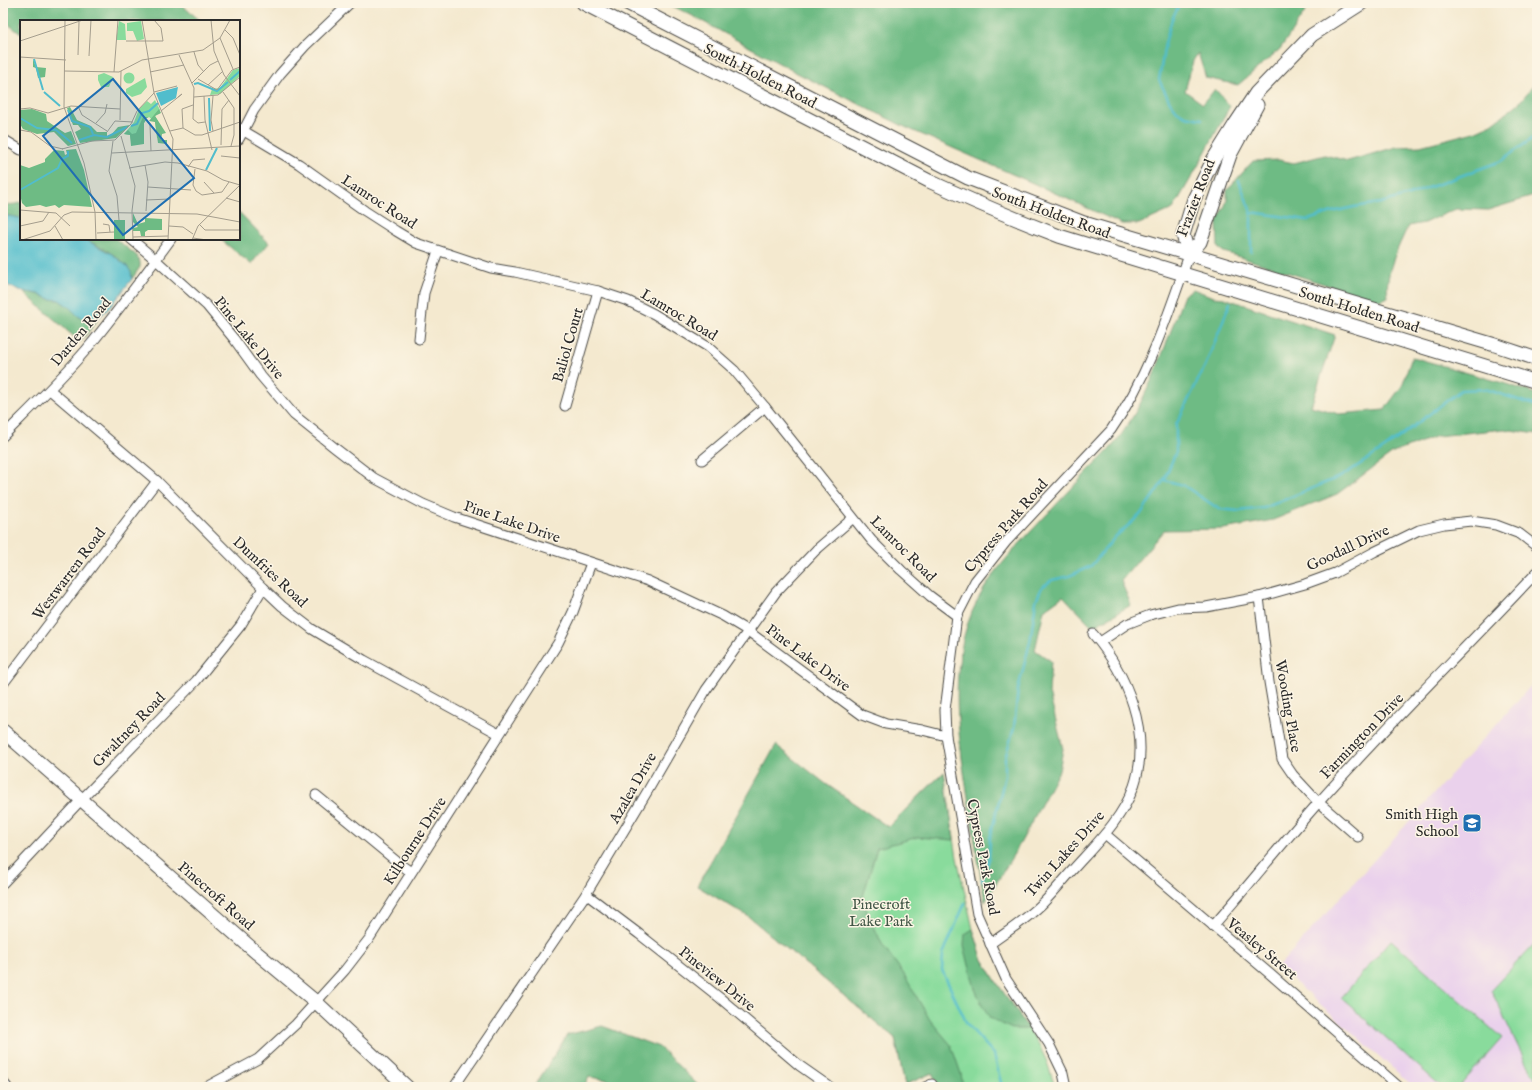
<svg xmlns="http://www.w3.org/2000/svg" width="1540" height="1090" viewBox="0 0 1540 1090" font-family="'IM FELL English',serif">
  <rect width="100%" height="100%" fill="#fcf5e5"/>
  <filter id="ink" filterUnits="userSpaceOnUse"><feTurbulence type="fractalNoise" baseFrequency=".025" numOctaves="2"/><feDisplacementMap in="SourceGraphic" scale="8" xChannelSelector="R" yChannelSelector="G"/><feConvolveMatrix kernelMatrix="1 2 1 2 8 2 1 2 1" color-interpolation-filters="sRGB"/></filter>
  <filter id="wash" filterUnits="userSpaceOnUse"><feTurbulence type="fractalNoise" baseFrequency=".012" numOctaves="4" result="noise"/><feDisplacementMap in="SourceGraphic" scale="16" xChannelSelector="R" yChannelSelector="G"/><feGaussianBlur stdDeviation="0.9" result="paint"/><feColorMatrix in="noise" values="0 0 0 0 0 0 0 0 0 0 0 0 0 0 0 0 0 1.4 0 .05"/><feComposite in="paint" operator="in"/></filter>
  <g filter="url(#wash)">
    <rect width="100%" height="100%" fill="#f4e9cf"/>
    <path fill="#ead1ec" d="M1537,679V1087H1414L1278,967Z"/>
    <g fill="#89db9c" stroke="#5a8364">
      <path d="M944,772L957,858L973,929L982,958L997,983L1037,1041L1047,1062L1055,1087H940L932,1073L905,1085L895,1038L749,917L826,784L888,827Z"/>
      <path d="M1391,940L1502,1038L1459,1087H1442L1341,998Z"/>
      <path d="M1537,941V1081L1526,1063L1491,990Z"/>
    </g>
    <g fill="#6ebb84" stroke="#4c7358">
      <path d="M3,3H179L201,21H21V34L3,20Z"/>
      <path d="M666,3H1311L1280,49L1238,85L1206,78L1198,53L1193,61L1185,91L1203,104L1215,89L1230,106L1198,166L1173,209L1139,224H1122L1035,184L907,128L797,73L691,15Z"/>
      <path d="M1537,81V195L1488,210L1456,209L1424,223L1408,226C1399,246 1384,274 1388,297L1377,301L1224,252L1218,248L1217,223L1227,201V190L1253,161L1279,160L1294,163L1325,155L1348,161L1396,147L1420,146L1474,132L1492,124L1519,103Z"/>
      <path d="M21,202V218L3,215V205L17,204Z"/>
      <path d="M239,212L269,243L251,264L220,239H239Z"/>
      <path d="M84,239H116L136,255L140,262V267L132,279C129,259 100,247 84,239Z"/>
      <path d="M1193,289L1213,297L1224,298L1335,335L1311,406L1339,414L1384,410L1402,386L1412,357L1503,383L1537,394V434L1504,429L1437,436L1393,453L1337,494L1273,520L1224,529L1164,530L1121,581L1131,605L1093,627L1063,596L1044,610L1035,650L1051,661L1049,693L1063,749L1059,771L1021,842L985,902C980,870 974,837 969,804C959,742 947,672 972,612C986,578 1011,553 1035,527C1053,508 1071,489 1089,470C1098,461 1107,453 1115,443C1149,399 1165,346 1184,295Z"/>
      <path d="M22,291L38,294L50,299L59,300L69,307L78,316L90,323L98,320L80,342Z"/>
      <path d="M776,745L826,784L888,827L944,772L954,840L918,837L877,848L862,900L882,944L903,973L930,1020L951,1045L961,1074L963,1087H940L932,1073L905,1085L895,1038L749,917L697,886Z"/>
      <path d="M973,929L982,958L997,983L1029,1029H1012L990,1018L981,1003L975,989L964,945L965,934Z"/>
      <path d="M602,1026L659,1047L700,1087H617L608,1080L589,1077L584,1087H534L567,1035Z"/>
    </g>
    <path fill="#51bdcc" stroke="#3e747c" d="M3,215L21,218V239H84L112,254L127,266L131,272L132,279C120,294 108,314 90,323L78,316L69,307L59,300L50,299L38,294L22,291L4,284Z"/>
    <g fill="none" stroke-linecap="round" stroke-linejoin="round">
      <g stroke="#51bdcc" stroke-width="2.5">
        <path d="M1180,3L1172,19L1165,43L1159,80L1170,102L1177,111L1185,116L1202,119"/>
        <path d="M1239,181L1251,212V252"/>
        <path d="M1251,212L1308,220L1332,212L1354,207L1381,203L1409,195L1501,161L1537,135"/>
        <path d="M1164,480L1183,485L1219,509L1239,511L1264,508L1342,476L1385,448L1461,390L1485,389L1537,406"/>
        <path d="M982,880L989,859L990,838L1005,776V758L1014,728L1018,689L1030,642L1036,601L1042,587L1052,580L1069,576L1091,566L1115,537L1140,515L1164,480L1176,452V425L1206,364L1230,303"/>
        <path d="M965,903L943,954L942,970L967,1024L994,1054L1002,1087"/>
      </g>
    </g>
  </g>
  <g filter="url(#ink)">
    <g fill="none" stroke-linecap="round" stroke-linejoin="round">
      <g stroke="#494844" stroke-width="11">
        <g id="street">
          <path d="M239,128L299,164L365,211L396,231L416,243L491,268L515,272L598,291L628,301L654,314L708,347L734,370L765,407L872,541L901,570L930,596L957,616"/>
          <path d="M3,139L21,150"/>
          <path d="M239,139L254,110L280,74L305,46L350,3"/>
          <path d="M131,239L156,260L207,306L234,339L260,375L294,415L335,448L374,478L423,504L454,517L648,581L723,616L748,631L862,715L886,724L922,730L946,736"/>
          <path d="M419,339L424,293L438,251"/>
          <path d="M50,390L157,481L263,588L282,606L312,629L364,660L499,734"/>
          <path d="M565,406L598,291"/>
          <path d="M3,436C31,408 60,380 86,350C116,314 143,277 171,239"/>
          <path d="M702,460L765,407"/>
          <path d="M1259,597L1269,682L1282,759L1293,775L1318,802L1358,837"/>
          <path d="M1100,642L1127,624L1150,615L1178,608L1206,607L1259,597L1305,584L1335,573L1374,552L1419,530L1444,524L1471,521L1496,525L1520,534L1537,547"/>
          <path d="M3,684L157,481"/>
          <path d="M316,795L401,865L411,872"/>
          <path d="M1105,834L1270,974L1399,1087"/>
          <path d="M3,883L82,799L196,681L241,625L263,588"/>
          <path d="M586,894L639,934L720,998L800,1066L830,1087"/>
          <path d="M1213,926C1249,885 1283,842 1319,802C1389,723 1465,649 1537,572"/>
          <path d="M990,944C1008,931 1027,919 1043,903C1055,891 1066,877 1077,865C1099,841 1123,817 1134,786C1152,733 1127,674 1093,634"/>
          <path d="M3,1082L7,1087"/>
          <path d="M206,1087L258,1059L296,1024L345,970L369,939L558,643L573,612L591,563"/>
          <path d="M454,1087L586,894L647,792L706,690L776,592L816,550L853,518"/>
          <path d="M925,1087L932,1084"/>
          <path d="M1066,1087L1063,1073L1049,1044L1006,979L977,914L946,736L945,710L957,616L975,581L1006,542L1111,430C1148,377 1168,315 1189,255"/>
        </g>
      </g>
      <g stroke="#494844" stroke-width="15">
        <g id="secondary">
          <path d="M583,3L929,181C972,201 1015,219 1059,236L1537,382"/>
          <path d="M627,3L968,178L1084,223L1495,345L1537,359"/>
          <path d="M1189,255L1183,235L1194,199L1213,160L1236,123L1256,93L1312,35L1362,3"/>
          <path d="M1189,255L1200,242L1230,155L1257,105"/>
          <path d="M3,731L257,953L316,1002L407,1087"/>
        </g>
      </g>
      <use href="#street" stroke="#fff" stroke-width="9"/>
      <use href="#secondary" stroke="#fff" stroke-width="13"/>
    </g>
  </g>
  <defs>
    <g id="school-square" transform="scale(1)"><rect x="-9" y="-9" width="18" height="18" rx="4" fill="#1f6fb2" stroke="#fcf5e5"/><path d="M0-5L7-2L0 1L-7-2ZM-4 1L0 2.5L4 1V4Q0 6-4 4Z" fill="#fff"/></g>
  </defs>
  <g fill-rule="evenodd">
    <use href="#school-square" x="1472" y="823"/>
  </g>
  <g text-anchor="middle" dominant-baseline="central" stroke-width="3" stroke-linejoin="round" paint-order="stroke">
    <g font-size="15" fill="#2b2b2b" stroke="#fcf5e5">
      <text transform="translate(760 76) rotate(27)">South Holden Road</text>
      <text transform="translate(1196 198) rotate(-69)">Frazier Road</text>
      <text transform="translate(379 202) rotate(33)">Lamroc Road</text>
      <text transform="translate(1051 213) rotate(20)">South Holden Road</text>
      <text transform="translate(1359 310) rotate(17)">South Holden Road</text>
      <text transform="translate(679 315) rotate(31)">Lamroc Road</text>
      <text transform="translate(81 332) rotate(-50)">Darden Road</text>
      <text transform="translate(249 338) rotate(51)">Pine Lake Drive</text>
      <text transform="translate(568 345) rotate(-74)">Baliol Court</text>
      <text transform="translate(512 522) rotate(19)">Pine Lake Drive</text>
      <text transform="translate(1006 526) rotate(-49)">Cypress Park Road</text>
      <text transform="translate(1348 548) rotate(-25)">Goodall Drive</text>
      <text transform="translate(903 549) rotate(45)">Lamroc Road</text>
      <text transform="translate(270 572) rotate(43)">Dumfries Road</text>
      <text transform="translate(69 574) rotate(-53)">Westwarren Road</text>
      <text transform="translate(808 658) rotate(37)">Pine Lake Drive</text>
      <text transform="translate(1288 706) rotate(80)">Wooding Place</text>
      <text transform="translate(129 730) rotate(-46)">Gwaltney Road</text>
      <text transform="translate(1362 736) rotate(-46)">Farmington Drive</text>
      <text transform="translate(633 788) rotate(-60)">Azalea Drive</text>
      <text transform="translate(415 841) rotate(-57)">Kilbourne Drive</text>
      <text transform="translate(1065 854) rotate(-48)">Twin Lakes Drive</text>
      <text transform="translate(983 857) rotate(79)">Cypress Park Road</text>
      <text transform="translate(216 896) rotate(41)">Pinecroft Road</text>
      <text transform="translate(1262 949) rotate(40)">Veasley Street</text>
      <text transform="translate(717 979) rotate(39)">Pineview Drive</text>
    </g>
    <g font-size="15" fill="#2b2b2b" stroke="#fcf5e5" text-anchor="end">
      <text x="1458" y="814">Smith High<tspan x="1458" dy="17">School</tspan></text>
    </g>
    <g font-size="15" fill="#425747" stroke="#fcf5e5">
      <text x="881" y="904">Pinecroft<tspan x="881" dy="17">Lake Park</tspan></text>
    </g>
  </g>
  <g transform="translate(20 20)">
    <rect width="220" height="220" fill="#f4e9cf"/>
    <path d="M99,1L105,4L106,20H96ZM121,1L124,19L117,21L113,11H107V3ZM220,48V56L200,74L190,75L192,69L200,68L213,50ZM103.5 58a5.5 5.5 0 1 1 11 0a5.5 5.5 0 1 1-11 0ZM84,53L93,57L89,67H81L78,60V55ZM125,58L127,67L121,74L112,77L106,73V69ZM135,80L140,90L135,96L138,101L140,118H137L135,102L129,97L124,99L126,100L124,103L123,119L111,121L110,115L104,114L114,102L119,89L127,81L131,84Z" fill="#89db9c"/>
    <path d="M13,39L16,47L26,48L25,57L18,58L16,48L13,47ZM50,87L57,100L71,106L77,112H87V116L91,115L98,107L110,105L96,118L60,123L55,112L61,109L58,105H53L47,88ZM12,89L26,94L27,101L45,113L51,111L56,124L48,126L34,112L17,114L3,109L0,104V90ZM139,89L141,93L135,96L146,113L142,114L141,120H147V124L138,123L135,102L129,101ZM123,97H129L124,99L126,100L124,103V124L111,126L110,115L104,114L108,110L112,114L116,113ZM56,129L64,150L72,187L44,185L39,188L35,185L26,187L20,185L6,187L2,183L0,174V145L9,148L25,142V139L34,130L44,131L45,135L47,134L46,130ZM113,193L118,204L125,202V198L142,199V210H128L125,212V216H121L120,211H113V208L118,207L113,202ZM94,200H105V220H94Z" fill="#6ebb84"/>
    <path d="M158,67L156,78L141,86L136,73Z" fill="#51bdcc"/>
    <path fill="none" stroke="#51bdcc" stroke-width="2" d="M14,39L23,70M210,60L220,51M174,64L178,63L197,71L208,62M24,72L40,86M189,78L190,111M48,90L52,101L70,107L73,114M0,98L17,108L36,110L52,123M111,106L117,104L122,93L129,91L138,83M59,120L74,115L87,117L107,107M186,150L197,128M0,170L38,148L42,139L48,136V131"/>
    <path fill="none" stroke="#a49d8d" stroke-width="1" d="M45,0L44,87L64,143L75,192L76,220M100,0H117M122,0L134,73L153,119L148,220M191,0L194,31L204,55L220,76M205,10L213,18L220,35M200,18L213,49M0,21L63,0M106,21H143L141,8L134,0M174,32L178,45L184,52M58,35L59,2M159,35L174,68L173,99L178,103L185,102M69,36L71,0M0,37L46,40M44,51L99,52L122,40L183,30L200,18L210,0M94,52L98,0M130,52L164,45M178,59L197,70L212,50L220,47M172,63L190,45L198,41M188,65L202,52M134,72L157,66M203,72L214,88V115L211,126M184,76L185,100L192,130M174,77L198,75L220,57M58,86L62,95L87,111M0,89L10,88L28,93L51,86L100,89M141,91L162,74L158,77M125,98L130,105L131,131M100,100L101,51M76,103L85,93L87,84M163,108L162,89L173,85M0,110L11,112L30,126L43,129M150,111L163,108L175,115H182L220,102M193,111L191,100L193,76M87,112L95,101L113,102M101,116L115,166L112,191L113,220M93,121L89,151L97,176L99,200M201,125L202,89L209,80M42,129L72,121L95,120L111,104L117,91L134,73M92,133L220,126M201,136L220,138M125,145L128,162L126,191M168,147L173,140L185,139M109,148L145,142L158,143L187,151L203,160L220,165M175,149L173,165L176,171L182,175L202,172L209,162M184,162L194,173M128,167L171,170M206,178L220,182M126,180L150,179M0,190L36,193L50,206M83,204L89,205L90,212M179,204L185,210H220M0,206L23,201L29,192M35,206L43,220M149,206L163,207L173,214M77,213L94,212M113,217L148,216M173,218L187,220M2,220L30,211L44,195L52,192L177,194L220,202M172,220L178,206L220,165"/>
    <path fill="#1f6fb2" fill-opacity="0.15" stroke="#1f6fb2" stroke-width="2" d="M93,59L174,158L103,215L23,116Z"/>
    <rect width="220" height="220" fill="none" stroke="#2b2b2b" stroke-width="2"/>
  </g>
  <rect width="1540" height="1090" fill="none" stroke="#fcf5e5" stroke-width="16"/>
</svg>
